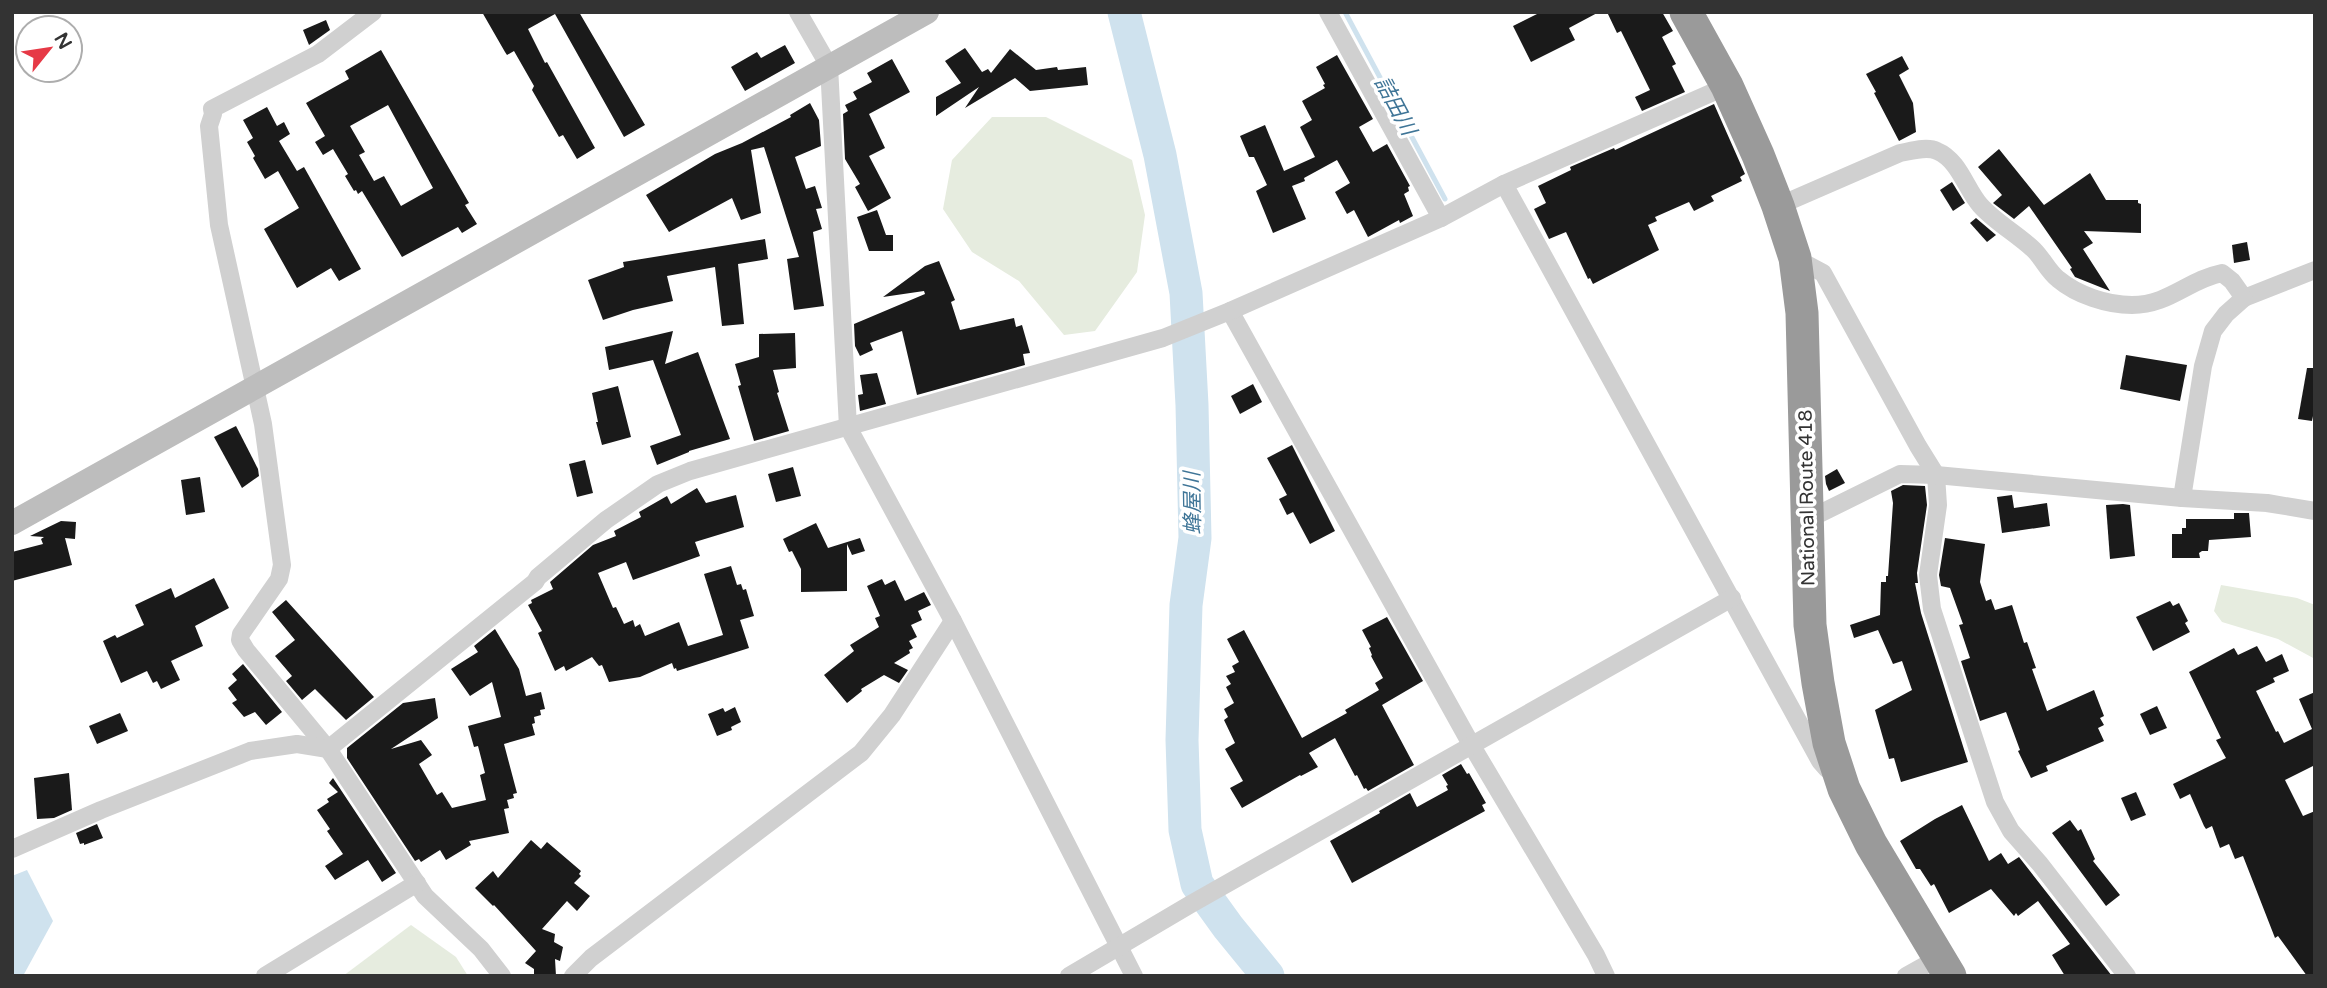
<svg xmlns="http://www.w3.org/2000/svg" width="2327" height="988" viewBox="0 0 2327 988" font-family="'Varela Round','Noto Sans JP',sans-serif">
  <rect width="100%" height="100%" fill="#fff"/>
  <g fill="#e6ecdf">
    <path d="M992,117H1046L1132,160L1145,215L1137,272L1095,331L1064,335L1019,281L972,252L943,209L952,160Z"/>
    <path d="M2221,585L2297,598L2315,605V659L2278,639L2222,622L2214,611Z"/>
    <path d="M411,925L456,957L468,976H343Z"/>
  </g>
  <path fill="#cfe2ee" d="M27,870L53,921L23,976H12V876Z"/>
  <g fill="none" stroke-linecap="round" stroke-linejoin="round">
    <path stroke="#cfe2ee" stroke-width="5" d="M1345,12L1445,199"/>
    <path stroke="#cfe2ee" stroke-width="33" d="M1124,12L1160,155L1186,293L1192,405L1195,538L1186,605L1182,740L1185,830L1197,884L1228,927L1268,976"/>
  </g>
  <g fill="#1a1a1a" fill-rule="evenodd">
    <path d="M482,12H579L645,125L624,137L555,14L528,29L545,63L547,62L595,148L577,159L563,135L559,137L532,90L534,86L514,51L507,55L505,52Z"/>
    <path d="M1541,12H1599L1569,28L1575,40L1531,62L1513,26Z"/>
    <path d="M1607,12H1662L1673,31L1662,37L1676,64L1672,66L1685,92L1642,111L1635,97L1650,90L1621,31L1617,33Z"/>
    <path d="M326,20L330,30L309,45L303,30Z"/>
    <path d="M785,45L795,63L745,91L731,67L757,52L761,58Z"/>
    <path d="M965,48L982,72L988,69L991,73L1010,49L1036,70L1057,67L1058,70L1086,67L1088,85L1030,91L1015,78L965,108L979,87L936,116V97L961,83L945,61Z"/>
    <path d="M381,50L469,203L465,205L477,224L462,233L458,227L402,257L362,191L358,194L356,190L354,191L345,176L348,174L333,149L323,155L315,142L325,136L306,103L349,79L345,71ZM388,105L433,188L401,206L384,176L374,181L359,155L365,152L350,126Z"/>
    <path d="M1337,55L1373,119L1359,127L1373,152L1387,144L1410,186L1408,187L1409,191L1404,194L1413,216L1400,223L1399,220L1368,237L1354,210L1347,214L1335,192L1350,183L1337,160L1304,178L1305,181L1292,186L1306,219L1273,233L1256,191L1267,185L1254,157H1249L1240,136L1265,125L1284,171L1315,157L1300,127L1312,120L1302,101L1325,88L1323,85L1325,84L1316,67Z"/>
    <path d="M1902,56L1909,69L1899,75L1913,103L1916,132L1899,141L1874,93L1876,92L1866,74Z"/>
    <path d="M892,59L910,92L869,114L885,148L869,156L891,198L868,211L855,187L860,184L845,159L843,114L848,111L845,105L857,99L853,92L872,82L867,73Z"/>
    <path d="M810,103L819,120L821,146L795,157L806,189L815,186L822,208L816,209L822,229L813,232L824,306L794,310L787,259L799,257L764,147L751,150L761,213L741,220L732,198L669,232L646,195L715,154L742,143L791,117L790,115Z"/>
    <path d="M1714,104L1745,174L1740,177L1742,181L1711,196L1714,201L1694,211L1689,202L1655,217L1657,221L1648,225L1659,250L1593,284L1590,278L1588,279L1566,232L1549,239L1534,209L1546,203L1538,186L1571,170L1570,167L1614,148L1615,150Z"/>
    <path d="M267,107L277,126L284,122L290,134L279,141L297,171L304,167L361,269L339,281L331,268L297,288L264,229L299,208L278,171L265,179L253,158L255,156L247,142L253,138L243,120Z"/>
    <path d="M1999,149L2044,205L2090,173L2106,200H2138V203L2141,204V233L2084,231L2093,243L2083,249L2110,291L2075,277L2070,269L2072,268L2029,206L2014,219L1993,203L2002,195L1978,167Z"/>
    <path d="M1952,182L1965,203L1953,211L1940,190Z"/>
    <path d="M877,210L886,235H893V251H869L857,217Z"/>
    <path d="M1976,218L1996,235L1987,242L1970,223Z"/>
    <path d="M765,239L768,259L738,264L744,324L722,326L715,267L667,276L673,301L633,310L603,320L588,280L624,267L623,262Z"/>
    <path d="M2247,242L2250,260L2234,263L2232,245Z"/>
    <path d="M939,261L955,300L951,302L960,330L1014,318L1016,327L1022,325L1030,353L1023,354L1025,365L917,395L902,331L870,343L873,350L860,356L855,346L854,324L925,294L924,291L883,297L925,266Z"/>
    <path d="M673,331L665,364L698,352L730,439L689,451V452L657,465L650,446L681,435L653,360L609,370L605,347Z"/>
    <path d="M795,333L796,368L773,370L779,392L777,393L789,431L754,441L738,386L741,385L735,364L759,357V334Z"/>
    <path d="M2126,355L2187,365L2180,401L2120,389Z"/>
    <path d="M2307,368H2315V406L2312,421L2298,419Z"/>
    <path d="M877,373L886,404L860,411L858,395L863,394L860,375Z"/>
    <path d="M1253,384L1262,402L1240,414L1231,396Z"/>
    <path d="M618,386L631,437L602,445L596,422H598L592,393Z"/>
    <path d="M236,426L258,469L259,476L242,488L214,437Z"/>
    <path d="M1292,445L1335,531L1310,544L1293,512L1287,515L1279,499L1287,495L1267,458Z"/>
    <path d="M585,460L593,493L577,497L569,464Z"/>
    <path d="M793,467L801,496L776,502L768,474Z"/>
    <path d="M1837,469L1845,483L1829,491L1826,484L1825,476Z"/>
    <path d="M200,477L205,512L186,515L181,480Z"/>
    <path d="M1903,485L1925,486L1927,505L1917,573L1918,583H1915L1921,613L1968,762L1901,782L1894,758L1889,759L1875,710L1912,690L1902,661L1893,664L1878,630L1854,638L1850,625L1880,615L1881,582H1886V576H1888L1893,503L1891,491Z"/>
    <path d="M697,488L706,503L736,495L744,527L695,542L700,556L633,580L626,562L598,573L613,608L616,607L624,624L633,620L635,627L640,624L645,636L679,622L688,646L723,635L704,574L731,566L737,585L741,584L743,590L746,589L754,616L740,620L749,648L677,671L676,668L674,669L672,663L640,677L609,682L602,665L599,666L592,657L566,671L564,666L555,671L538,633L542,631L528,605L532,603L531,600L553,589L550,582L593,545L616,536L614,531L641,517L639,512L667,496L671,504Z"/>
    <path d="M2012,495L2014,508L2047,503L2050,526L2002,533L1997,497Z"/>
    <path d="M2123,504L2130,505L2135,556L2110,559L2106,505Z"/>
    <path d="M2234,513H2249L2251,537L2209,540L2208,551H2202L2199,553L2200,558H2172V534H2182V528H2186V519H2234Z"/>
    <path d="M61,521L76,522L75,539L65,538L72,565L12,581V552L43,544L41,539L44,537L30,536Z"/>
    <path d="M816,523L828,548L860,538L865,551L852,555L847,544V591L801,592V569L792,551L789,552L783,539Z"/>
    <path d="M1945,538L1985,544L1980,582L1986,601L1991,599L1995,610L2012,605L2024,643L2027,642L2036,668L2032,669L2047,711L2094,690L2104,716L2100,718L2104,725L2098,728L2104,741L2046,766L2048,771L2031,778L2018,751L2020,750L2006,712L1980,721L1961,661L1970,658L1959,625L1963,624L1950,588L1941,586L1939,575Z"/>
    <path d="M214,578L229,608L195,626L203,646L171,661L180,680L161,689L157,681L153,683L147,671L121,683L103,641L115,635L117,638L144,625L135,605L171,588L175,598Z"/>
    <path d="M882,579L885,585L895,580L905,601L924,592L931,605L918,611L922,620L911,625L917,637L909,641L913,648L909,650L910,653L894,663L908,670L899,683L884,675L861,689L862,691L847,703L824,675L854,651L850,645L879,627L875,618L880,616L867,586Z"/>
    <path d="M286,600L374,697L346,720L315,689L302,700L286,681L292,676L275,656L295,640L272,612Z"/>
    <path d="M2170,601L2173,606L2179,603L2188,621L2185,623L2190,632L2153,651L2136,617Z"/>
    <path d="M1387,617L1423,681L1382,705L1414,765L1368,791L1366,788L1364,789L1357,775L1355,776L1335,738L1309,753L1318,767L1301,776L1300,775L1242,808L1230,788L1243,781L1225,749L1235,743L1224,720L1228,717L1224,709L1234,703L1226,687L1231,684L1226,676L1235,672L1232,666L1239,662L1227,639L1244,630L1302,738L1347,713L1345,710L1379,690L1375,683L1383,678L1371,656L1372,655L1369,648L1371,647L1362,630Z"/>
    <path d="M495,629L519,669L526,696L541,692L545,709L540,710L541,715L534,717L535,723L532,724L535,735L504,744L517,793L513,794L514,798L507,800L509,808L504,809L509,833L469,841L471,845L446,860L440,850L421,862L419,859L415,861L347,758V748L403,703L435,698L438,718L391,749L421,740L432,755L419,764L437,795L442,792L452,808L486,800L480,775L485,773L478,746L474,747L468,726L501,717L492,682L470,696L451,669L478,652L474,646Z"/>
    <path d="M2257,646L2266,662L2282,654L2289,671L2273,678L2275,682L2256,691L2276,732L2278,731L2284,743L2312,729L2299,699L2315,692V765L2285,780L2303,816L2315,811V976H2307L2278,936L2275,938L2243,856L2235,859L2229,844L2220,848L2212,826L2206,829L2204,826L2190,794L2180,799L2173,784L2226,758L2216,740L2221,738L2189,672L2234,648L2238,655Z"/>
    <path d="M243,664L282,712L266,725L255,712L244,717L232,703L237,700L228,688L237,680L232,674Z"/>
    <path d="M2157,706L2167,728L2150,735L2140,714Z"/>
    <path d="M735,707L741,722L731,727L732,730L717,736L708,714L723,708L725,712Z"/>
    <path d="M120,713L128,731L97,744L89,726Z"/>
    <path d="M1461,764L1467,774L1469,773L1486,803L1482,805L1485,811L1352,883L1330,841L1380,813L1379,811L1410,793L1417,807L1448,790L1446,786L1448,785L1442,775Z"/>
    <path d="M69,773L72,810L54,818L37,819L34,778Z"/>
    <path d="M333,778L396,873L382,882L368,860L335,880L325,866L343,854L327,831L330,829L317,810L329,802L327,799L338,792L329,783Z"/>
    <path d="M2136,792L2146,815L2131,821L2121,798Z"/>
    <path d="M1962,805L1989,861L2001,853L2008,864L2019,857L2112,976H2065L2052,955L2070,944L2038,901L2018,916L2016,913L2014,916L1991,889L1949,913L1934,884L1931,886L1920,869H1916L1900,841L1935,819Z"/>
    <path d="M2070,820L2078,831L2081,829L2095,859L2093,861L2120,895L2106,906L2052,833Z"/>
    <path d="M97,824L103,838L84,845V843L80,844L76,833Z"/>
    <path d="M531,840L541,849L547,842L581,871L579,874L581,876L574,883L590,896L577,911L567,901L542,929L555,934L554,942L563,947L560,961L555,959L556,976H534V969L525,963L536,951L494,905L493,906L475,888L493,871L498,878Z"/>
  </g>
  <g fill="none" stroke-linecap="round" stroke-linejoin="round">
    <g stroke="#d0d0d0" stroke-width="18">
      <path d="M373,12L318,54L212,109L213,114L209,126L219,225L263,424L282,565L279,579L241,634L240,640L246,650L328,749L425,896L481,949L502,976"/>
      <path d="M798,12L829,66L848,427L953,621L1134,976"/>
      <path d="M1328,12L1441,218"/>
      <path d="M1504,184L1820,761L1827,769"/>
      <path d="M1778,206L1900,153C1911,151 1927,146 1937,151C1959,160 1966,189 1980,205C1995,222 2017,234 2034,250C2043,259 2048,271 2058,279C2077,295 2107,305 2132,305C2169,305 2188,280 2222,273L2232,281L2244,298L2315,270"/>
      <path d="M1795,258L1823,273L1918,446L1936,475L1938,505L1928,575L1932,609L1995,802L2011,831L2040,864L2127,976"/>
      <path d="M1230,311L1472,746L1596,955L1606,976"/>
      <path d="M2182,498L2203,366L2213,331L2226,314L2244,298"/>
      <path d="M1809,519L1900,474L1936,475L2182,498L2267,503L2315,511"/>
      <path d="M12,849L101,810L250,751L297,744L328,749L535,582L538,577L606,520L658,484L690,471L1163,338L1230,311L1441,218L1504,184L1727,86"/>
      <path d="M265,976L417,883"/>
      <path d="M573,976L591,958L861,753L892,715L953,621"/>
      <path d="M1069,976L1191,904L1732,598"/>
      <path d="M1906,976L1940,957"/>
    </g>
    <path stroke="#bdbdbd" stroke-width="24" d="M12,523L927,12"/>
    <path stroke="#9a9a9a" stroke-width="33" d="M1686,12L1727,86L1758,155L1778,206L1795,258L1802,313L1810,625L1818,683L1829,743L1844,789L1871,844L1950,976"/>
  </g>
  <g text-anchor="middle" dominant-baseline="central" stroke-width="7" stroke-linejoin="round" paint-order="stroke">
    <g font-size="19" fill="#333" stroke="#fff">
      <text transform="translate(1807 498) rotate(-91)">National Route 418</text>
    </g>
    <g font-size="21" font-style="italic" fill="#3f7597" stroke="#fff">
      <text transform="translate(1395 106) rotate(62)">詰田川</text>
      <text transform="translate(1193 503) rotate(-91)">蜂屋川</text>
    </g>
  </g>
  <rect width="2327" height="988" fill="none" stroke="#333333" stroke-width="28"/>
  <g transform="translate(49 49) rotate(60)"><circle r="33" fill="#ffffff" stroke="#adadad" stroke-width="2"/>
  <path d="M0-5L12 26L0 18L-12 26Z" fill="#e63946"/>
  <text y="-10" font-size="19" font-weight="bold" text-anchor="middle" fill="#333333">N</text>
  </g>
</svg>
